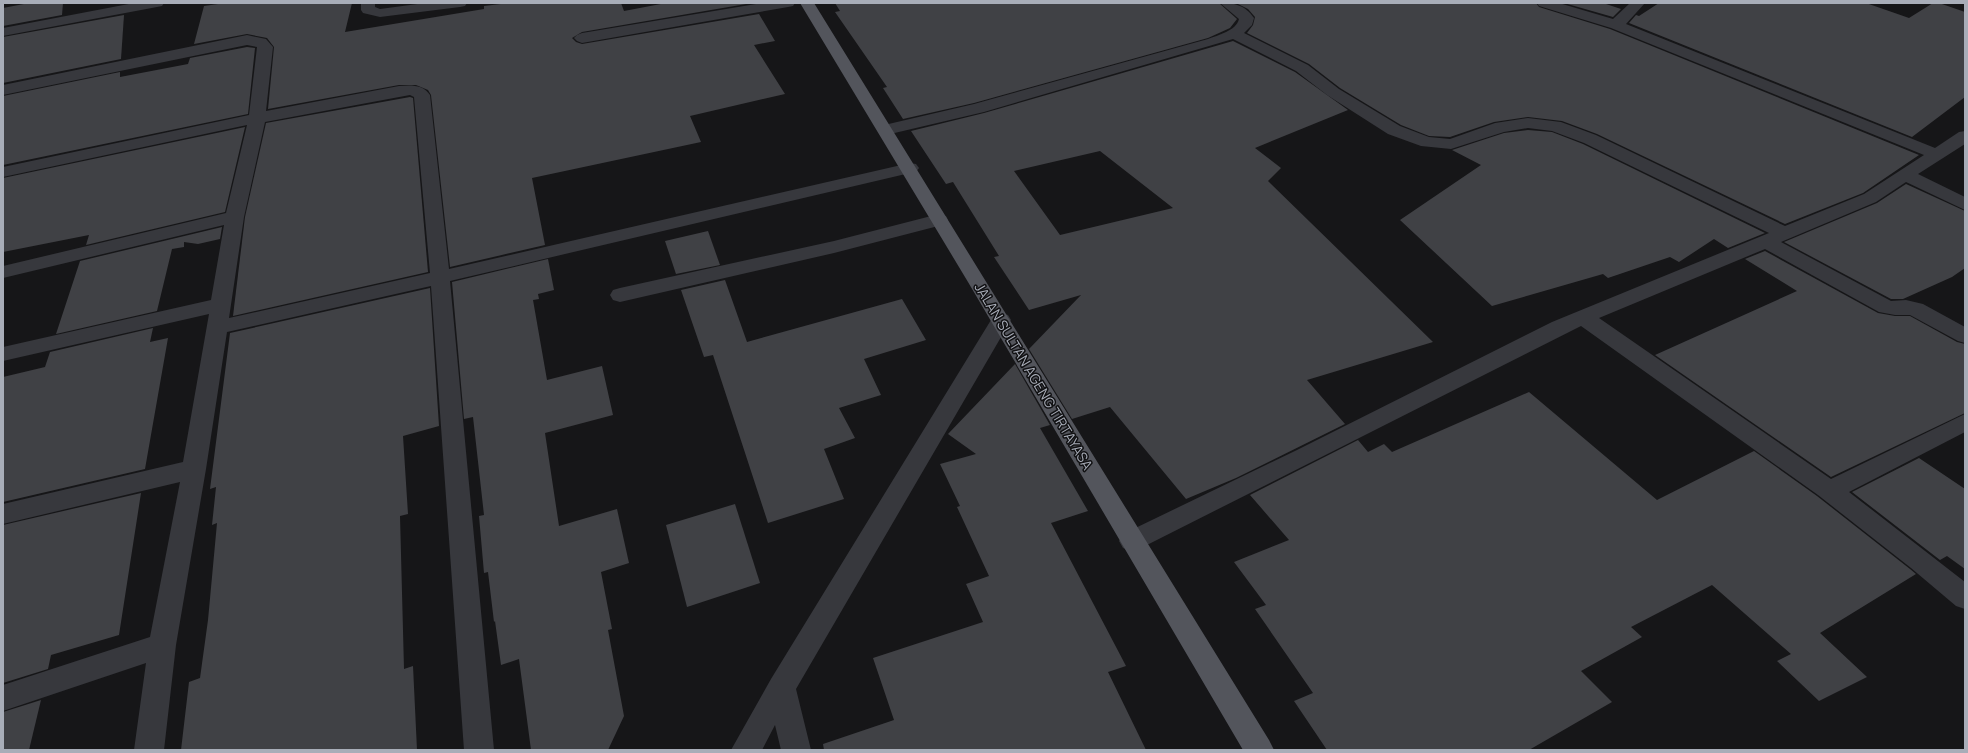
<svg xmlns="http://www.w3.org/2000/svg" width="1968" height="753" viewBox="0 0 1968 753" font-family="Manrope,sans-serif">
  <rect width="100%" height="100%" fill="#161618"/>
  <g fill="#404145" fill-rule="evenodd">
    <path d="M29,3H63L62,15L3,26V8Z"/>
    <path d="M225,3H352L345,32L484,9V6L509,3H621L624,11L666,3H752L582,32L572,38L576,42L582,44L759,14L775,41L754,45L785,94L690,116L701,142L532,178L545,245L450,267L431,95L428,90L416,85H399L268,109L274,47L267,38L247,34L194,44L204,6Z"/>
    <path d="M835,3H1219L1237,19L1230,28L1208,38L974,103L903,119L883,88L887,87L835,12L840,11Z"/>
    <path d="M1236,3H1536L1539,7L1610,29L1919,155L1863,193L1785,224L1597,134L1562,121L1528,117L1494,122L1450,137L1429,136L1401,125L1340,88L1309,64L1247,33L1253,25L1255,17L1248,9Z"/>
    <path d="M1564,3H1603L1621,9L1613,17Z"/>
    <path d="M1659,3H1866L1909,18L1933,3H1939L1965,12V97L1912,137L1629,23L1636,15L1639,16Z"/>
    <path d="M124,15L121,59L3,83V37Z"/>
    <path d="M1233,41L1295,72L1348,110L1255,148L1281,168L1268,181L1433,342L1307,380L1345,424L1236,478L1186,499L1110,407L1072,419L1029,349L1081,295L1029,310L994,257L999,256L953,182L946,184L911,131L984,113ZM1100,151L1173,208L1060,235L1014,171Z"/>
    <path d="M247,47L255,48L248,114L3,165V96L120,72V77L188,64L190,58Z"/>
    <path d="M410,97L413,98L428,272L233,316L245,217L266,123Z"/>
    <path d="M245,127L225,212L86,245L89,235L3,252V178Z"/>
    <path d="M1528,130L1552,132L1583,144L1765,233L1728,248L1714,239L1679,262L1670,257L1608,278L1603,274L1492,306L1400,220L1481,165L1452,150L1504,133Z"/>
    <path d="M1906,184L1965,211V268L1952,277L1903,299H1891L1784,242L1877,203Z"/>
    <path d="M222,227L220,239L198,244L184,242V247L172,249L157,311L56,334L80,261Z"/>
    <path d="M708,231L720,265L676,274L665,241Z"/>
    <path d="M1765,251L1878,313L1895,316H1910L1957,342L1965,344V413L1831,477L1655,355L1797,291L1745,259Z"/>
    <path d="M548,259L554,290L538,294L539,299L533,300L547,380L602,366L613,415L545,433L559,526L617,509L629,563L601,572L612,629L608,630L624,716L608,750H531L519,659L501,665L495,621L494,622L488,572L484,573L479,516L484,515L473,417L464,419L452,282Z"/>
    <path d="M725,280L747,342L902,299L926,340L864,359L881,395L839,408L855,438L824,449L844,499L768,523L713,355L704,357L681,290Z"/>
    <path d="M430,288L439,426L403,436L408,514L400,516L404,669L413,666L417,750H181L189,682L200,678L208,620L217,523L212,525L216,487L210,489L230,333Z"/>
    <path d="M153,328L150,342L168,338L145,469L3,502V377L45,367L50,352Z"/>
    <path d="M1015,364L1050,425L1040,428L1088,511L1051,523L1126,666L1108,672L1146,750H824L823,744L894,720L873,658L983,622L966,584L989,576L957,507L960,506L940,464L976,454L948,434Z"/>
    <path d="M1529,392L1657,500L1754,451L1817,496L1910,569L1916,574L1820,633L1867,677L1819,701L1777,661L1791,654L1712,585L1631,627L1642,637L1581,671L1612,702L1529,750H1327L1294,701L1313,693L1255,609L1266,605L1234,562L1289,540L1250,495L1358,440L1368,452L1384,444L1392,452Z"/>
    <path d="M1919,458L1965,489V569L1947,556L1940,560L1852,492Z"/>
    <path d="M141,493L119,635L51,655L48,669L3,683V525Z"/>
    <path d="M735,504L760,583L687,607L666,525Z"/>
    <path d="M41,700L29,750H3V712Z"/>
  </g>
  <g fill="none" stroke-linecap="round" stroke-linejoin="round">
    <path fill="#37383d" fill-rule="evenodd" d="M939,214L946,216L948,220L946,224L834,253L620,302L613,300L610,295L613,290L620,288L834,241Z"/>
    <g fill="#37383d" fill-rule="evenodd">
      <path d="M134,3H164L162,6L157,7L3,36V28Z"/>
      <path d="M361,3H375V7L380,9L425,3H467L465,6L460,7L380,17L363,13L361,10Z"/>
      <path d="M762,3H795L793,6L788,7L582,43L577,41L574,38L577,35L582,33Z"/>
      <path d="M1220,3C1235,3 1245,5 1254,18L1252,25L1244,33L1308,65L1339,89L1400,126L1429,137L1450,139L1495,123L1528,118L1561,122L1596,135L1785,226L1864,194L1924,155L1611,28L1539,6L1537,3H1559L1613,19L1630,3H1645L1626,24L1935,148L1959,132L1965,131V144L1918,174L1965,197V210L1906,182L1876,202L1781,242L1891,301L1906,300L1923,304L1965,327V343L1958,341L1910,315H1895L1879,312L1765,249L1599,318L1831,479L1965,414V432L1849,492L1965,582V609L1956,606L1911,568L1818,495L1581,326L1141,548L1132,551L1123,548L1119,541L1123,534L1297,450L1552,322L1769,233L1584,143L1552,131L1528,128L1504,132L1451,149L1421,146L1388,134L1327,95L1296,71L1233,39L984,112L886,135L880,134L878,130L880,126L974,104L1208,39C1218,35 1236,31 1239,19Z"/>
      <path d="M247,35L266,39L273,47L266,111L399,86C410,85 423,84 430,95L449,269L910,163L916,164L919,168L916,172L910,173L450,281L494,750H464L431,286L227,332L206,469L176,645L164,750H134L146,663L3,711V685L150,637L180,482L3,524V504L183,462L209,314L3,361V347L211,300L224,225L3,278V266L226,213L247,125L3,177V167L249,115L257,47L247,45L3,95V85ZM410,95L414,97L430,273L229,318L244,217L265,122Z"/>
      <path d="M1001,313L1008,315L1011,320L796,689L811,750H781L775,725L762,750H731L771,679L991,320L994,315Z"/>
    </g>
    <path fill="#53555c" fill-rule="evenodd" d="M800,3H814L1269,740L1274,750H1243L968,282Z"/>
  </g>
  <g text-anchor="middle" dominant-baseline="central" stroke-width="3" stroke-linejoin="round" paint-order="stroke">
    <g font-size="14" fill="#a8adb8" stroke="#111113">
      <text transform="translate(1034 376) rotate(59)">JALAN SULTAN AGENG TIRTAYASA</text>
    </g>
  </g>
  <rect width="1968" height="753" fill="none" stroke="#a8adb8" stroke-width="8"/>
</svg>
